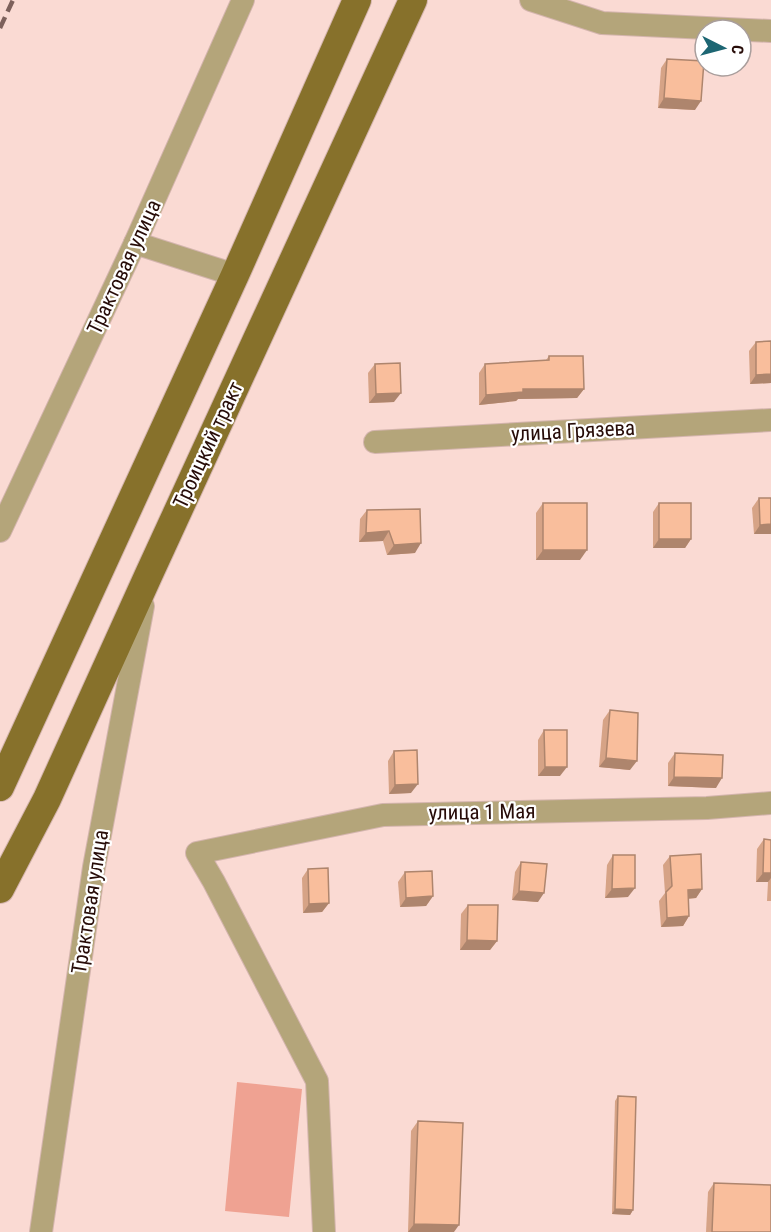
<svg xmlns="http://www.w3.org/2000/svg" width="771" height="1232" viewBox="0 0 771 1232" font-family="'Roboto Condensed',sans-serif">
  <rect width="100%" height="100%" fill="#fadad3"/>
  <path fill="#efa292" d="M237,1082L302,1089L289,1217L225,1211Z"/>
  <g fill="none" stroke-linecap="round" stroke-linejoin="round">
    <g stroke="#d4b5ae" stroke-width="24">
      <g id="minor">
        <path d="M531,0L602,23L771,31"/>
        <path d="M135,243L235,275"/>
        <path d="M375,442L771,420"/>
        <path d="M0,531L135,243L243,0"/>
        <path d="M41,1232L94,867L143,606"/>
        <path d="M324,1232L317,1081L214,882L197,853L383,815L707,808L771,803"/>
      </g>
    </g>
    <g stroke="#d4b5ae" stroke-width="30">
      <g id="major">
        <path d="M0,787L235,275L357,0"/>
        <path d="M0,889L47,799L149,574L413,0"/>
      </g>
    </g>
    <use href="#minor" stroke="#b4a57a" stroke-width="22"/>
    <use href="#major" stroke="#87712b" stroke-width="28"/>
    <path stroke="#7d605b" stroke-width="4.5" stroke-dasharray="12 6" stroke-linecap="butt" d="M0,28L13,0"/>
  </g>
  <g fill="#d6a386">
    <path d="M667,59L695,110L658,108L661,68Z"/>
    <path d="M771,341V383L750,384L749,351L756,342Z"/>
    <path d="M549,356L584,389L577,398L518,399L516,401L479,405V373L485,364L546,360Z"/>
    <path d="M375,364L394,402L369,403L368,373Z"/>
    <path d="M759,498H771V534H754L752,508Z"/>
    <path d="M543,503L580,560H536V513Z"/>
    <path d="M659,503L691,539L685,548H653V512Z"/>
    <path d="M367,510L415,553L387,555L383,541L359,542L360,519Z"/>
    <path d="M610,710L630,770L599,767L603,720Z"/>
    <path d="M544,730L560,776H538V740Z"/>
    <path d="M394,751L411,793L389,794L388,761Z"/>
    <path d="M675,753L716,788L668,786V763Z"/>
    <path d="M764,839L771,840V901H767L768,882H756L757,849Z"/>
    <path d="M613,855L628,897L605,898L607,865Z"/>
    <path d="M670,856L702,889L696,898L688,899L689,916L683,926L661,927L659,901L665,893L663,865Z"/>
    <path d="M521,862L538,902L512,900L515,872Z"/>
    <path d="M308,869L329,903L322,912L303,913L302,878Z"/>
    <path d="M405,872L433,896L426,906L400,907L398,882Z"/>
    <path d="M468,905L497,941L490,950H460L461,914Z"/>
    <path d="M618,1096L633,1210L630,1215L612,1214L615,1101Z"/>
    <path d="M418,1121L454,1232H408L411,1131Z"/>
    <path d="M714,1183L771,1232H706L708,1192Z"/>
  </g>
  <g fill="#ae856d">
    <path d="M664,98L701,101L695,110L658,108Z"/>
    <path d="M771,374V383L750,384L756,375Z"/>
    <path d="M523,389H584L577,398L518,399L516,401L479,405L486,395Z"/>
    <path d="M401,393L394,402L369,403L376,394Z"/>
    <path d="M771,524V534H754L760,525Z"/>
    <path d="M389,531L383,541L359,542L366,533Z"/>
    <path d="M659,539H691L685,548H653Z"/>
    <path d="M421,543L415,553L387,555L394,545Z"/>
    <path d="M543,550H587L580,560H536Z"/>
    <path d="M606,758L637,761L630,770L599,767Z"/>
    <path d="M545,767H567L560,776H538Z"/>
    <path d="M674,777L722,778L716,788L668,786Z"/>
    <path d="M418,784L411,793L389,794L395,785Z"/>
    <path d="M763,873H771V878L768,882H756Z"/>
    <path d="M635,888L628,897L605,898L612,889Z"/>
    <path d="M702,889L696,898L681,899L688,890Z"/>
    <path d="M519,891L544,893L538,902L512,900Z"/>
    <path d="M433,896L426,906L400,907L406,898Z"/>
    <path d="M329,903L322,912L303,913L309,904Z"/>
    <path d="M689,916L683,926L661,927L667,918Z"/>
    <path d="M467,940L497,941L490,950H460Z"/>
    <path d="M615,1209L633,1210L630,1215L612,1214Z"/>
    <path d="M414,1224L459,1225L454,1232H408Z"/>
  </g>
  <g fill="#f9be9c" stroke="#ae856d" stroke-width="1.5">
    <path d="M667,59L704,61L701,101L664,98Z"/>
    <path d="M771,341V374L756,375V342Z"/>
    <path d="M549,356H583L584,389H523V392L486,395L485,364L549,360Z"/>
    <path d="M400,363L401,393L376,394L375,364Z"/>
    <path d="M759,498H771V524L760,525Z"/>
    <rect x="543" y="503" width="44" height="47"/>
    <rect x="659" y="503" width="32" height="36"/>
    <path d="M420,509L421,543L394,545L389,531L366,533L367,510Z"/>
    <path d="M610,710L638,713L637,761L606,758Z"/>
    <path d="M544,730H567V767H545Z"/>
    <path d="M417,750L418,784L395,785L394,751Z"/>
    <path d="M675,753L723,755L722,778L674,777Z"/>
    <path d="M764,839L771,840V873H763Z"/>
    <path d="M701,854L702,889L688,890L689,916L667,918L666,892L672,886L670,856Z"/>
    <path d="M613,855H635V888L612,889Z"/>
    <path d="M521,862L547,864L544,893L519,891Z"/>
    <path d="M328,868L329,903L309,904L308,869Z"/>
    <path d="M432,871L433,896L406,898L405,872Z"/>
    <path d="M468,905H498L497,941L467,940Z"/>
    <path d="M618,1096L636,1097L633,1210L615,1209Z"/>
    <path d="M418,1121L463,1123L459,1225L414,1224Z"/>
    <path d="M714,1183L771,1185V1232H712Z"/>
  </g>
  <g text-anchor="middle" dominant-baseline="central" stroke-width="4.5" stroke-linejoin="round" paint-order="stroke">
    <g font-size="21" fill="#270c08" stroke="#fff">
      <text transform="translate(124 267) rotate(-65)">Трактовая улица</text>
      <text transform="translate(573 431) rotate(-3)">улица Грязева</text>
      <text transform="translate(208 445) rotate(-65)">Троицкий тракт</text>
      <text transform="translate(482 812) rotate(-1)">улица 1 Мая</text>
      <text transform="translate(90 902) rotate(-81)">Трактовая улица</text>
    </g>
  </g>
  <g transform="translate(723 48) rotate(96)"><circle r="28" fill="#ffffff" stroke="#a99e9c" stroke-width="1.5"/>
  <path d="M0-4.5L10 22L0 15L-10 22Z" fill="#1d6673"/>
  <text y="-9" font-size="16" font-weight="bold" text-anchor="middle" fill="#270c08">С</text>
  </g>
</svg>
